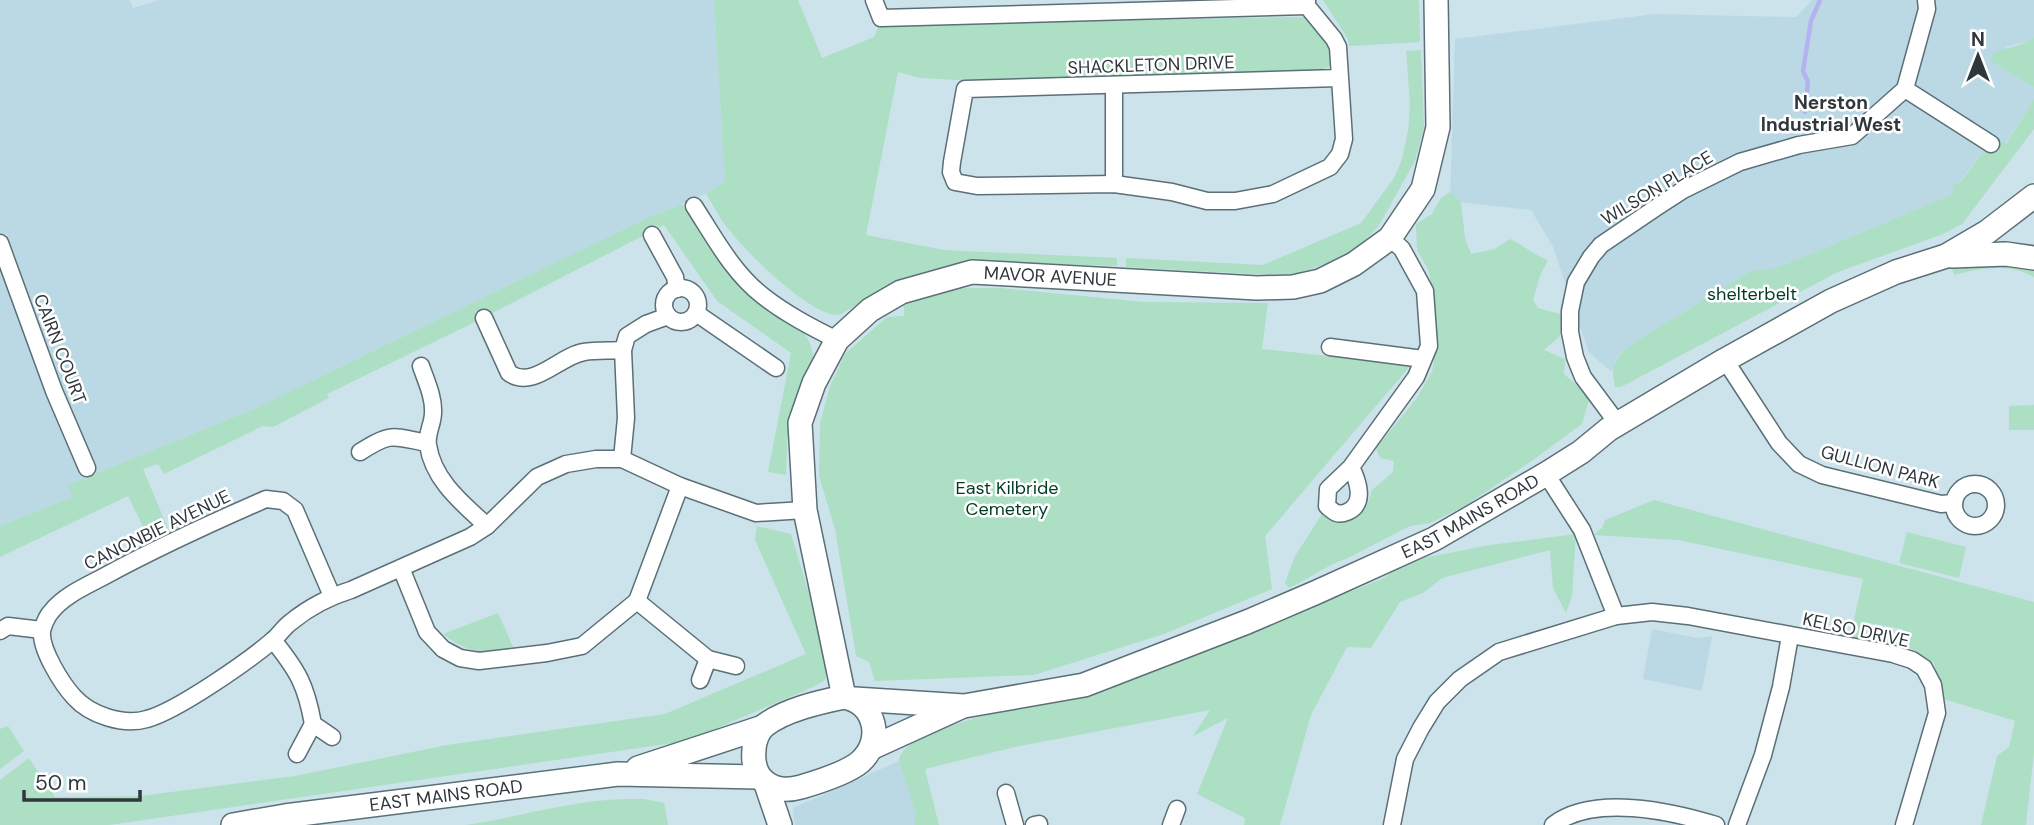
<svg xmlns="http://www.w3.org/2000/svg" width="2034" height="825" viewBox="0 0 2034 825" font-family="'DM Sans',sans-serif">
  <rect width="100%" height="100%" fill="#cde3ec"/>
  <g fill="#bbd9e5">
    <path d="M0,0H130L133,8L159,0H714L725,181L706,194L647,218L256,408L68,485L74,497L0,526Z"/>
    <path d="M1812,0H2034V37L2029,41L2005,47L2034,87V99L2005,144L1994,137L1961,180L1953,185V194L1811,254L1775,268L1750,271L1632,344L1616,358L1612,372L1589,353L1553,247L1531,210L1450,201L1455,39L1655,14L1796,17Z"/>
    <path d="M1652,629L1697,638L1712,636L1702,691L1643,679Z"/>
    <path d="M899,761L916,814L914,825H795L793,808Z"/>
  </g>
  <g fill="#acdfc4">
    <path d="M714,0H798L822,58L874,37L878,27L893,24L1306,17C1318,30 1336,49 1329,67L1321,70L957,80L920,78L898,72L866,235L944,250L1117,258V266L965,261L906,277L839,315C809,316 744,250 726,226C718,216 713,204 706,194L725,181Z"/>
    <path d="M1323,0H1419L1420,42L1349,46L1348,39Z"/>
    <path d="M2034,37V87L1991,61L1993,53C2006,47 2024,46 2034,37Z"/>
    <path d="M1421,50L1424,127L1415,161L1378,227L1359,246L1328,263L1298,273L1271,275L1126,267V258L1263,265L1361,223L1394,178L1402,159L1408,131L1410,104L1406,51Z"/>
    <path d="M2034,99V129L1962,224L1943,234L1838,272L1621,387H1615C1610,364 1614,359 1632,344L1750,271L1775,268L1811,254L1953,194V185L1962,180L1994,137L2006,144Z"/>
    <path d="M1450,192L1461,202L1465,238L1471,254L1495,249L1510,239C1523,245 1534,255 1548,260L1540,276L1533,300L1538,308L1560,314L1564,321L1559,337L1544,350L1565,359L1564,374L1590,396L1582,424L1533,460L1463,507L1430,523L1410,526L1346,559C1326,565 1309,579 1289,588L1285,583L1294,558L1327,506L1335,523L1352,519L1366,509L1372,490L1393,472L1394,461L1380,458L1376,448L1417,398L1432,372L1436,349L1434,307L1429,271L1417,250L1416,224L1432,214L1441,198Z"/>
    <path d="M682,204C699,232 718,263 742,287C765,309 810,319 813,356C816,378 797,396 791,416C786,433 787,456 786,475L768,472L791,353L717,301L664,225L471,324L327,394L329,398L273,427L263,426L164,474L158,464L143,469L169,531L149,539L128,496L0,557V526L73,497L68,485L256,408L647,218Z"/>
    <path d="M1971,263L2023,265L2034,269V277C2008,263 1982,268 1954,275L1952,268Z"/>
    <path d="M954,288H1000L1144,302L1268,303L1262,349L1411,365L1265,536L1272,589L1164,634L1034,675L875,681L869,662L856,656L835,529L819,476L820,423L830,386L845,354L887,317L904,316V305Z"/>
    <path d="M2034,405V430H2009V406Z"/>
    <path d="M1654,500L2034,602V752L2026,825H1981L1997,756L2009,747L2015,721L1944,699L1934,663L1902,643L1903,629L1868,623L1864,639L1850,637L1863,579L1678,540L1593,535L1602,528L1605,520Z"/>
    <path d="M757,526L791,534L829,661L825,680L813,687L687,741L109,825H0V780L29,758L55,797L140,796L295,776L447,745L665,714L806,654L755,540Z"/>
    <path d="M1907,532L1966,547L1959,578L1899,563Z"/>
    <path d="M1576,534L1572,596L1566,613L1553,588L1550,550L1442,578L1423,593L1400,602L1371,648L1347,647L1311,715L1280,825H1244L1245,818L1197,794L1228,718L1193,736L1210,710L1015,747L925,769L939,825H914L916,814L899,761C901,725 1057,700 1089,693C1103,689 1117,684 1131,680L1384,578L1408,561L1490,545Z"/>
    <path d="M498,613L514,649C484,653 468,654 443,634Z"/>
    <path d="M8,726L24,751L0,769V729Z"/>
    <path d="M626,799H644L664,803L668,825H466C520,817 571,800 626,799Z"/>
  </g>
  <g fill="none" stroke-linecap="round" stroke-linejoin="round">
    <path stroke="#b5b3ef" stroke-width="4.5" d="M1805,112L1808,82L1803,71L1811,21L1820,0"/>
    <g stroke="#5b6f76" stroke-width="19">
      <g id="street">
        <path d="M874,0L881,18L1307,6"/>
        <path d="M1307,0V6L1334,39L1338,47L1344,139L1340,154L1330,167L1273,194L1235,201H1207L1172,192L1114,184L977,186L955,182L951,172L952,162L965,89L1339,78"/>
        <path d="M1114,86V184"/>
        <path d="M1905,89L1991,144"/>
        <path d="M694,206C714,237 733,273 763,296C786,314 811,327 837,340"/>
        <path d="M652,235L675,277L677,289"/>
        <path d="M0,243L54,391L87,468"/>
        <circle cx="681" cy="305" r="17"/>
        <path d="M696,313L776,368"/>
        <path d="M484,318L509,373C534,390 559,356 584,352C596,350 610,351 623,350"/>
        <path d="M1330,347L1423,359"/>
        <path d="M1725,360L1779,443L1799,464L1822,475L1941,504L1954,503"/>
        <path d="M421,366C426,381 434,397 433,413C433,424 426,434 428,445C433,480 462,503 487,526"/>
        <path d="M1618,424L1583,377L1575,357L1570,332V311L1576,282L1591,257L1601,245L1657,207L1683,190L1740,162L1799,145L1852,136L1905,89L1927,9L1926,0"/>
        <path d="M360,452C391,432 392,436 427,443"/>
        <path d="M622,459L626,418L623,350L627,336L646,324L668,316"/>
        <path d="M1351,467C1358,481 1366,504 1347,512C1337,516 1334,512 1327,506L1328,489L1351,467L1416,377L1429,346L1425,291L1402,249L1390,238"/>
        <path d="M1546,474L1582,530L1616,616"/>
        <circle cx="1975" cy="505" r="21"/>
        <path d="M401,568L427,632L443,649L460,658L479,661L547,653L582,646L637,601L680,486"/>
        <path d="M332,596L295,510L283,501L266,499C211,523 156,548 103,577C86,586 63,596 51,612C47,616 43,626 42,631C40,649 62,684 74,697C90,715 123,726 147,719C177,711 247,662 272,641C279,635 284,627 291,622C308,608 331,596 351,590L470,537L487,526L537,477L566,464L596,459H622L680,486L756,513L805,510"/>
        <path d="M637,601L708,659L736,666"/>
        <path d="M0,631L8,626L42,630"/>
        <path d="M273,640C298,671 306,685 313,724L332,737"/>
        <path d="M700,680L708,659"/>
        <path d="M297,754L313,724"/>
        <path d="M1006,793L1015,825"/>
        <path d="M1034,825L1039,824"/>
        <path d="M1171,825L1177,809"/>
        <path d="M1392,825L1405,759L1421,728L1437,702L1460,679L1499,652L1616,616L1652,612L1688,616L1893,654L1912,660L1924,668L1933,685L1937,713L1904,825"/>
        <path d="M1553,825C1593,794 1671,811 1716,825"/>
        <path d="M1737,825L1763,755L1781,687L1790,636"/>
      </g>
    </g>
    <g stroke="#5b6f76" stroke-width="26">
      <g id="secondary">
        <path d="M1952,256L2006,254L2034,258"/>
        <path id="s1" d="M844,697L805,510L800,423L814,383L837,340L870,310L901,292L972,272L1257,288L1293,287L1320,281L1354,264L1390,238L1423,189L1438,127L1436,0"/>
        <path d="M844,697C876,703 884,741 860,762C847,773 818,782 801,787C773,795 751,780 754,750C754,742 758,731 764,726C784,710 820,702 844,697Z"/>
        <path id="s2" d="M855,699L964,706L1084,685L1247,622L1317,592L1434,539L1546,474L1581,452L1609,429L1725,360L1831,301L1896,272L1946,256L1987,232L2034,196"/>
        <path d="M871,748L961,707"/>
        <path d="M638,768L763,727"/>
        <path d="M766,784L780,825"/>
        <path id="s3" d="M233,825L285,816L618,774L758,777"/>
      </g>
    </g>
    <use href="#street" stroke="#fff" stroke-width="16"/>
    <use href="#secondary" stroke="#fff" stroke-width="23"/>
  </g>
  <g text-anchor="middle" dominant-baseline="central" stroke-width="5" stroke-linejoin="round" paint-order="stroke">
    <g font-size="18" fill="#2f373b" stroke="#fff">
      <text transform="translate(1151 65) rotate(-2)">SHACKLETON DRIVE</text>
      <text transform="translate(1657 188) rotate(-31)">WILSON PLACE</text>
      <text stroke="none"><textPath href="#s1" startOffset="602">MAVOR AVENUE</textPath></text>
      <text transform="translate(60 349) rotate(69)">CAIRN COURT</text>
      <text transform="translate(1880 467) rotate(15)">GULLION PARK</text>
      <text stroke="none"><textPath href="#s2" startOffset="653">EAST MAINS ROAD</textPath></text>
      <text transform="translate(157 530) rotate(-26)">CANONBIE AVENUE</text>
      <text transform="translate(1856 630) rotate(12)">KELSO DRIVE</text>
      <text stroke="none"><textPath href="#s3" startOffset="215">EAST MAINS ROAD</textPath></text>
    </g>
    <g font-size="18" fill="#003b25" stroke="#fff">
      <text x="1752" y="294">shelterbelt</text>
      <text x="1007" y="488">East Kilbride<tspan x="1007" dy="21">Cemetery</tspan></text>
    </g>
    <g font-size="19" font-weight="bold" fill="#2f373b" stroke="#fff">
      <text x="1831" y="102">Nerston<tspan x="1831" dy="22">Industrial West</tspan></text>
    </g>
  </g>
  <g transform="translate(1978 56)" stroke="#ffffff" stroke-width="5" paint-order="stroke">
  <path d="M0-5L12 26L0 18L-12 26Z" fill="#2f373b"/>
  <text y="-10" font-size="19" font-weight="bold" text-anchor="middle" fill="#2f373b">N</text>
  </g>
  <path d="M24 790v10h116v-10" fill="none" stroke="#2f373b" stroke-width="3.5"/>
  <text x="35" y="790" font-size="21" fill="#2f373b" stroke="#ffffff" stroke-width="5" paint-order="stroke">50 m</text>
</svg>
